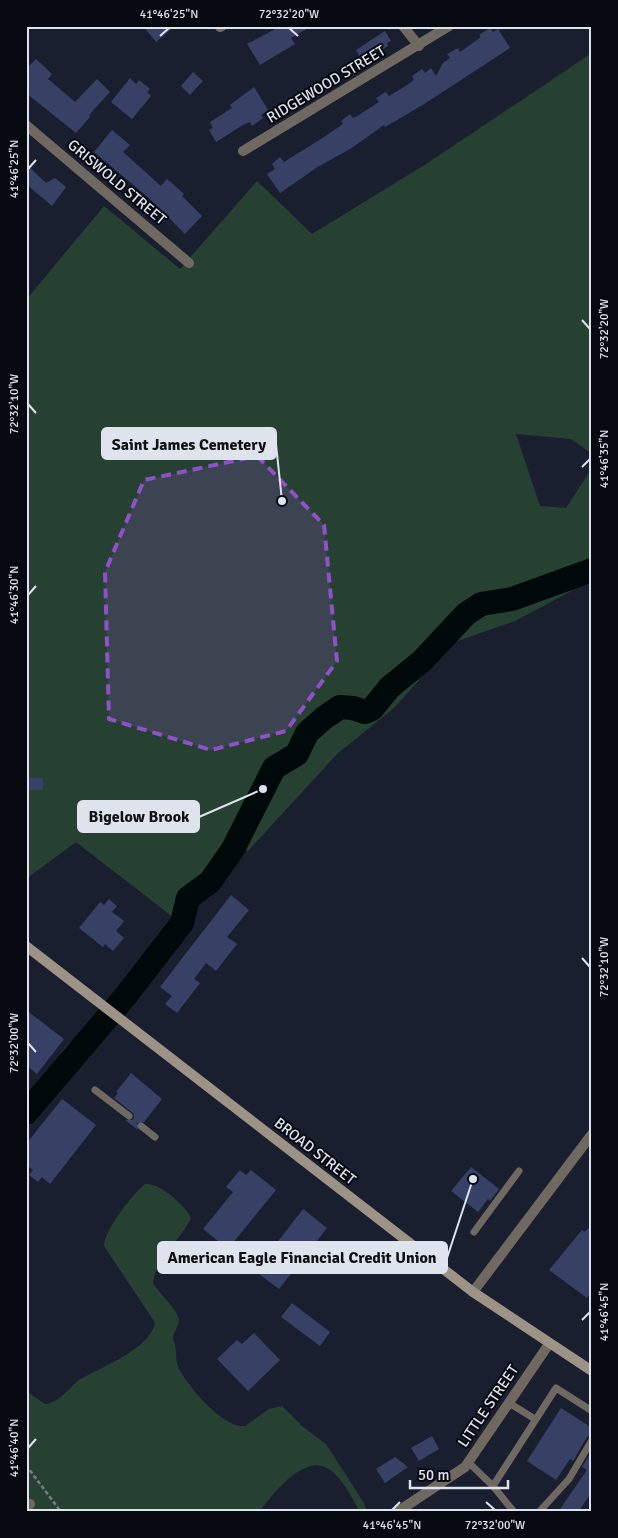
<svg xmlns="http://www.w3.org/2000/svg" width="618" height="1538" viewBox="0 0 618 1538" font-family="Signika,sans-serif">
  <rect width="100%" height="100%" fill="#1a1f30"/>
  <g fill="#264132">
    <path d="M592,53V454L571,439L516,434L540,506L566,508L592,468V580L515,621L452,643L394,708L337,754L248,851L236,846L178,921L76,842L26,879V300L104,206L180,269L257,181L312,234L426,164Z"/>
    <path d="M79,1035L94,1039L97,1047L56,1092L26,1130V1099L66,1046Z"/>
    <path d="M145,1184C159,1182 185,1205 191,1218C181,1240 156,1258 153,1283C159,1293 178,1310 179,1320C179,1327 173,1332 173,1339C178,1348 174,1360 179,1369C190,1388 222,1428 245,1426L269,1409L282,1406L302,1426L326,1444L364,1503L367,1512H360C351,1496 343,1478 327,1468C303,1454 271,1496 259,1512H31L26,1505V1391L45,1404C60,1403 68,1388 79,1380C101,1367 149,1350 155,1323L150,1315L104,1246C104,1230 133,1194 145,1184Z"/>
  </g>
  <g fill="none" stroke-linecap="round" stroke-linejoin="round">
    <path stroke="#00090a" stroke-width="24" d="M26,1113L124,998L182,923L188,898L210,882L233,849L274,768L297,754L307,733L324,718L340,707L353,708L365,712L372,709L390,687L422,661L466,614L481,604L512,599L592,570"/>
  </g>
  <g fill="#364165">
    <path d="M143,26H175L156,42Z"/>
    <path d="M281,26H312L291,38L295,44L260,65L247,44Z"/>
    <path d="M490,28L493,32L498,29L510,48L421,106L385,127L384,125L350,149L316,168L280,193L267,174L275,169L272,164L280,157L284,162L324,137L343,124L341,121L350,114L353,118L359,115L379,102L376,98L386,92L389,96L404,87L414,80L412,76L422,69L425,73L431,68L436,76L443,63L450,58L447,54L458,48L460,52L481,37L479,35Z"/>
    <path d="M385,31L391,41L387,43L388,46L363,62L356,50Z"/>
    <path d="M36,59L52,74L48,79L75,102L97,79L110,92L89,115L90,117L76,133L26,93V69Z"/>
    <path d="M193,72L203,81L190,95L181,86Z"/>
    <path d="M130,78L136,84L139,80L150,89L147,92L151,96L132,119L111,102Z"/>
    <path d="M254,87L268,110L261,115L263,118L252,126L250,122L243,125L216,142L209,130L213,128L210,122L232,108L230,105Z"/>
    <path d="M112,130L130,145L123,152L161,186L167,179L184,194L182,196L202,216L185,234L150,199L94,152Z"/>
    <path d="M26,164L46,183L55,178L66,187L52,206L26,184Z"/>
    <rect x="26" y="778" width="17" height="12"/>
    <path d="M231,895L249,910L227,937L237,944L216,971L206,963L194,979L200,983L177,1013L165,1004L172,996L160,987Z"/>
    <path d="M109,899L117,906L112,912L124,921L116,931L124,938L113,951L105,944L103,947L79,928L100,902L104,905Z"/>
    <path d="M26,1010L64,1039L37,1074L26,1065Z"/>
    <path d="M131,1073L162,1099L144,1122L137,1123L138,1130L125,1120H133L134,1114L114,1098L118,1093L116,1092Z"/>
    <path d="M62,1099L96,1125L50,1184L42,1177L38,1182L29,1175L33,1170L26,1165V1144Z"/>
    <path d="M471,1167L499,1189L490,1201L488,1199L478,1212L451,1191Z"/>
    <path d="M240,1170L246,1175L251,1170L276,1190L228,1249L203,1229L233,1192L226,1187Z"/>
    <path d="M303,1209L327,1228L279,1289L255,1271Z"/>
    <path d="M592,1224V1291L587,1298L549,1270L582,1230L585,1232Z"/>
    <path d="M292,1303L330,1332L320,1346L281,1317Z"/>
    <path d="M254,1333L280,1360L248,1391L217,1359L237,1340L242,1344Z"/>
    <path d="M561,1408L592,1428V1435L587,1437L573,1461L570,1459L556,1480L527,1461Z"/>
    <path d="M432,1436L439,1449L419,1461L411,1448Z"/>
    <path d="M592,1451V1492L578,1512H558L587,1470L582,1467Z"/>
    <path d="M395,1457L408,1467L385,1483L376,1469Z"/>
  </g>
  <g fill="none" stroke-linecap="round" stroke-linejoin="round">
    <path stroke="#787d8b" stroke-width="2.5" stroke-dasharray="4 2.5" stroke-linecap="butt" d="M26,1465L61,1512"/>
    <g stroke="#6f6961" stroke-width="7">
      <path d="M95,1090L129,1116"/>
      <path d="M141,1126L155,1137"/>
      <path d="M474,1232L519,1171"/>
      <path d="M509,1403L535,1419"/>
      <path d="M468,1462L493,1486L556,1388L592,1411"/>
      <path d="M493,1486L514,1512"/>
      <path d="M539,1512L569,1479L592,1440"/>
    </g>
    <g stroke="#6f6961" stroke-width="10">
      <path d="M403,26L419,46"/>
      <path d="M220,27L222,26"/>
      <path d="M26,125L189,263"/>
      <path d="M243,151L449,26"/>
      <path d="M473,1292L592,1134"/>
      <path d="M26,1508L30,1504"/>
      <path d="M397,1512L465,1467L549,1344"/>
    </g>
    <path stroke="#9c9285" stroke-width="10" d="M26,946L473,1292L592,1371"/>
  </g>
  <path fill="#8f51c8" fill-opacity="0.2" stroke="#8f51c8" stroke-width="4" stroke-dasharray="10 6" stroke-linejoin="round" d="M257,456L324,525L337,661L286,731L211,750L109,719L105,572L144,480Z"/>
  <path fill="none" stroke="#dfe3ee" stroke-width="2" d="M289,28L298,36M160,36L169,28M28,169L36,160M582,320L590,329M28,404L36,413M582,467L590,459M28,595L36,586M582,958L590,967M28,1043L36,1052M582,1320L590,1312M28,1448L36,1439M486,1502L495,1510M392,1510L400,1502"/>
  <g text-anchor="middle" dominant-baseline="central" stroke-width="4" stroke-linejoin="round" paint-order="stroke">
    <g font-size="15" fill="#dfe3ee" stroke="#070911">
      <text transform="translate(326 84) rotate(-31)">RIDGEWOOD STREET</text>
      <text transform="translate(117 182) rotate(40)">GRISWOLD STREET</text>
      <text transform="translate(315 1151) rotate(38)">BROAD STREET</text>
      <text transform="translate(488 1406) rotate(-56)">LITTLE STREET</text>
    </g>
  </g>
  <path fill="none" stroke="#dfe3ee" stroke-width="2" d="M282 501L276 444M263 789L199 817M473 1179L447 1258"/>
  <g fill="#dfe3ee" stroke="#070911" stroke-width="2">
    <circle cx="282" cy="501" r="5"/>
    <circle cx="263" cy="789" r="5"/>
    <circle cx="473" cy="1179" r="5"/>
  </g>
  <g fill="#dfe3ee" stroke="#dfe3ee" stroke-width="2">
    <rect x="102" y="428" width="174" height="31" rx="5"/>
    <rect x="78" y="801" width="121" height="31" rx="5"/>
    <rect x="158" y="1242" width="289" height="31" rx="5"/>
  </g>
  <g font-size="16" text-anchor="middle" font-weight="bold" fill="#111">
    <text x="189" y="450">Saint James Cemetery</text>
    <text x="139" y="822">Bigelow Brook</text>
    <text x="302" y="1263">American Eagle Financial Credit Union</text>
  </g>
  <rect width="618" height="1538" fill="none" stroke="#070911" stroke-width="55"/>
  <path d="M410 1480v8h98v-8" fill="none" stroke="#dfe3ee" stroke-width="2.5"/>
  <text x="418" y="1480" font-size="15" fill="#dfe3ee" stroke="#070911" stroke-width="4" paint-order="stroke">50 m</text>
  <rect x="28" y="28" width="562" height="1482" fill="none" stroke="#dfe3ee" stroke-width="2"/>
  <g font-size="12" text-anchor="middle" fill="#dfe3ee">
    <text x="169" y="18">41°46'25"N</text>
    <text x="289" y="18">72°32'20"W</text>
    <text transform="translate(14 169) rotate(-90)" y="4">41°46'25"N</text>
    <text transform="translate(604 329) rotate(-90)" y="4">72°32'20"W</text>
    <text transform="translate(14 404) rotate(-90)" y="4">72°32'10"W</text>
    <text transform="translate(604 459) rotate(-90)" y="4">41°46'35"N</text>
    <text transform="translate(14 595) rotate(-90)" y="4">41°46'30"N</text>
    <text transform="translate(604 967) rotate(-90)" y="4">72°32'10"W</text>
    <text transform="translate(14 1043) rotate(-90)" y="4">72°32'00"W</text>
    <text transform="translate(604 1312) rotate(-90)" y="4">41°46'45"N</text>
    <text transform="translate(14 1448) rotate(-90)" y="4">41°46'40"N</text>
    <text x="392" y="1529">41°46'45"N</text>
    <text x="495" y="1529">72°32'00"W</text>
  </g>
</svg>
